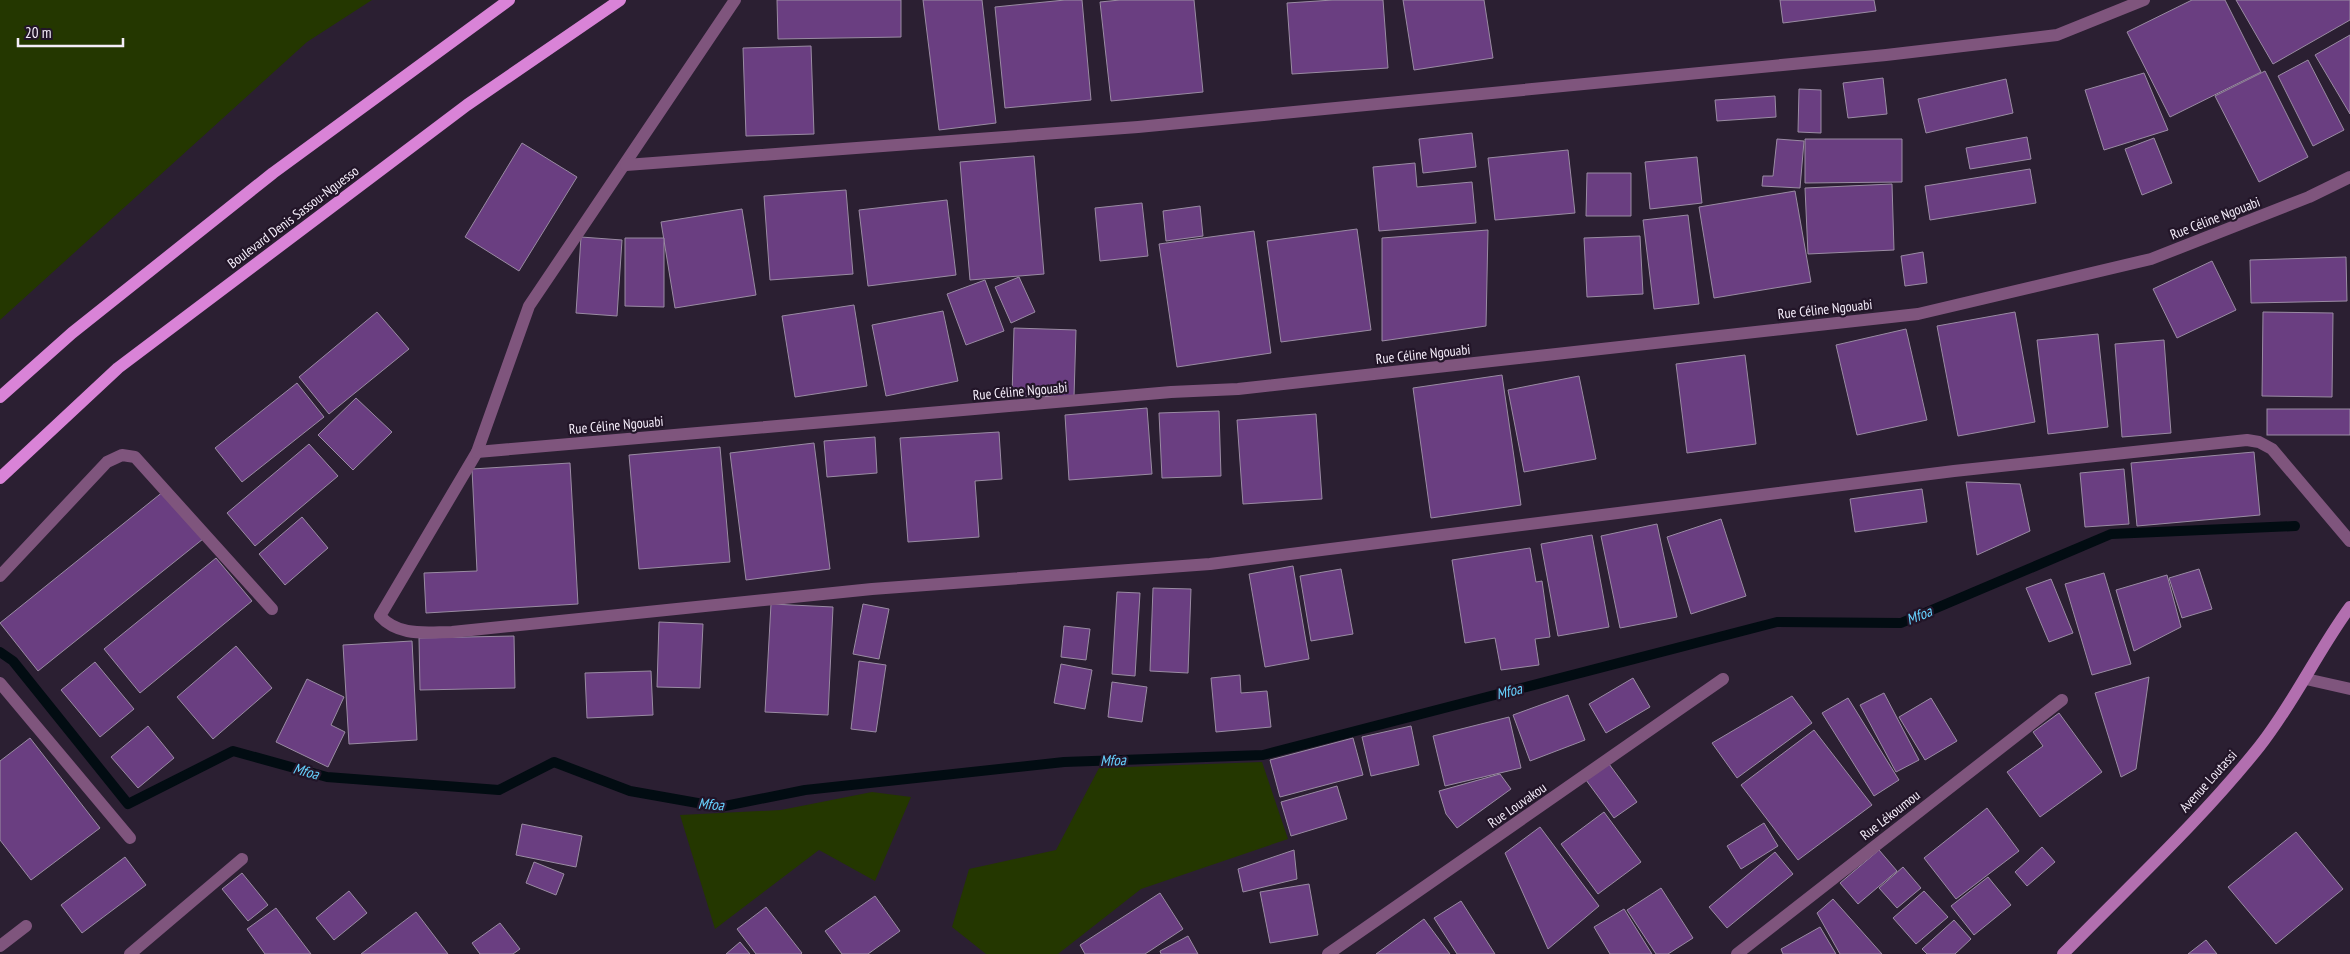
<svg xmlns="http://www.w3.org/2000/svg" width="2350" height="954" viewBox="0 0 2350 954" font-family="'PT Sans Narrow',sans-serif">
  <rect width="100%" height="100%" fill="#2b1f32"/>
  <g fill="#243700">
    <path d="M0,0H372L307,42L0,320Z"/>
    <path d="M1262,762L1288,839L1141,889L1058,954H986L952,927L969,869L1056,850L1099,768Z"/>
    <path d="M872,792L911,797L875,881L819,850L715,929L680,815L781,810Z"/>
  </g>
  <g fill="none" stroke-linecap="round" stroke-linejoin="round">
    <path stroke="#020c12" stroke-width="10" d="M0,652L13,661L128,804L233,751L327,777L499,790L554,762L630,791L720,807L805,790L1064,762L1263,755L1777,622L1901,623L2111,534L2295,526"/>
  </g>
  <g fill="#6a3e81" stroke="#9a8ba3">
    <path d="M777,0H901V37L778,39Z"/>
    <path d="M923,0H982L996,123L939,130Z"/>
    <path d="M1065,0H1082L1091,100L1005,108L995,7Z"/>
    <path d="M1120,0H1194L1203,92L1111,101L1100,2Z"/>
    <path d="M1333,0H1383L1388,68L1292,74L1287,3Z"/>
    <path d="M1403,0H1484L1493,58L1414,70Z"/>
    <path d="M1780,0H1874L1876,11L1783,23Z"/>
    <path d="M2192,0H2225L2261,72L2170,117L2127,32Z"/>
    <path d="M2236,0H2350V20L2273,64Z"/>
    <path d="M2350,35V114L2315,55Z"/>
    <path d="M811,46L814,134L746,136L743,48Z"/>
    <path d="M2308,60L2344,130L2313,146L2278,76Z"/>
    <path d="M2265,71L2308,157L2259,182L2215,96Z"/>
    <path d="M2144,73L2168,130L2104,150L2085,90Z"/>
    <path d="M1883,78L1887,114L1848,118L1843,83Z"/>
    <path d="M2006,79L2013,113L1926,133L1918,99Z"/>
    <path d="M1799,89L1821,90V133L1798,132Z"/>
    <path d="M1775,96L1776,117L1717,121L1715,100Z"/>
    <path d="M1472,133L1476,167L1423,173L1419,139Z"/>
    <path d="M2027,137L2031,159L1970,169L1966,148Z"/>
    <path d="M2154,138L2172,183L2142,195L2125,149Z"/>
    <path d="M1777,139L1804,141L1800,188L1762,186L1763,176H1773Z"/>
    <path d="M1805,139H1902V182L1805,183Z"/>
    <path d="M522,143L577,177L519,271L465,237Z"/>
    <path d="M1568,150L1575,213L1495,220L1488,158Z"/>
    <path d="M1034,156L1044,274L970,280L960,162Z"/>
    <path d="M1697,157L1702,203L1650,209L1645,162Z"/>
    <path d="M1415,163L1417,187L1472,182L1476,223L1379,231L1373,167Z"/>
    <path d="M2030,169L2036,203L1930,220L1925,186Z"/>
    <path d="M1587,173H1631V216H1586Z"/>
    <path d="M1892,184L1894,250L1808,254L1805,188Z"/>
    <path d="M846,190L853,274L770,280L764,196Z"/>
    <path d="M1795,191L1811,282L1714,298L1699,207Z"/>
    <path d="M947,200L956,275L868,286L859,210Z"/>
    <path d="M1142,203L1148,256L1100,261L1095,208Z"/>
    <path d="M1200,206L1203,236L1166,241L1163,211Z"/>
    <path d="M742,209L756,295L675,308L661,222Z"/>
    <path d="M1688,215L1699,304L1654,309L1643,220Z"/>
    <path d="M1357,229L1371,330L1281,342L1267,241Z"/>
    <path d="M1488,230L1486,326L1382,341V238Z"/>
    <path d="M1254,231L1271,353L1177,367L1159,244Z"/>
    <path d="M1640,236L1643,294L1587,297L1584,238Z"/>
    <path d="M581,237L622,240L617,316L576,313Z"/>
    <path d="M625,238H664V307L625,306Z"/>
    <path d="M1923,252L1927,283L1905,286L1901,256Z"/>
    <path d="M2346,257L2347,301L2251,303L2250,260Z"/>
    <path d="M2212,261L2236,310L2177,338L2153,289Z"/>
    <path d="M1019,277L1035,312L1011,323L995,287Z"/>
    <path d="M985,280L1004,331L966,345L947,294Z"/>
    <path d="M854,305L867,386L795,397L782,316Z"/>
    <path d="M943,311L958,381L886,396L872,325Z"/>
    <path d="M377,312L409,349L329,414L299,377Z"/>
    <path d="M2015,312L2035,422L1958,436L1937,326Z"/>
    <path d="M2263,312L2333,313L2332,397L2262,396Z"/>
    <path d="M1014,328L1076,330L1074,397L1012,396Z"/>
    <path d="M1906,329L1927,420L1857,435L1836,345Z"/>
    <path d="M2098,334L2108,427L2048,434L2037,340Z"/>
    <path d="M2164,340L2171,433L2122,437L2115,344Z"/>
    <path d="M1745,355L1756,444L1687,453L1676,364Z"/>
    <path d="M1502,375L1521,505L1431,518L1413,388Z"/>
    <path d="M1579,376L1596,459L1524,472L1508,390Z"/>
    <path d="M297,383L324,417L242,482L215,448Z"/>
    <path d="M356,398L392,432L353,470L318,435Z"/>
    <path d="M1147,408L1152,474L1069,480L1065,415Z"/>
    <rect x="2267" y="409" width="83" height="26"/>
    <path d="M1219,411L1221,476L1162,478L1159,413Z"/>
    <path d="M1316,414L1322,499L1243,504L1237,420Z"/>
    <path d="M999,432L1002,479L975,481L979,537L908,542L900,438Z"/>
    <path d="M875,437L877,473L827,477L824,441Z"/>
    <path d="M814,443L830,569L746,580L730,453Z"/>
    <path d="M309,444L338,476L255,546L227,513Z"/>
    <path d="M720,447L730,562L639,569L629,455Z"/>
    <path d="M2254,452L2260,515L2137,526L2131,463Z"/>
    <path d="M570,463L578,604L426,613L424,573L477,571L472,469Z"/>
    <path d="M2124,469L2129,524L2085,527L2080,473Z"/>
    <path d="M1966,482L2020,484L2030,531L1977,555Z"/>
    <path d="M1922,489L1927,522L1855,532L1850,499Z"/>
    <path d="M164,491L203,539L38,671L0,623Z"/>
    <path d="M302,517L328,548L285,585L259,554Z"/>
    <path d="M1721,519L1746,596L1691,614L1667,537Z"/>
    <path d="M1657,524L1677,617L1620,628L1601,536Z"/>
    <path d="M1592,535L1609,627L1558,636L1541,544Z"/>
    <path d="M1530,548L1536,582L1542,581L1550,637L1535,639L1539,665L1501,670L1495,638L1465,643L1452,560Z"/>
    <path d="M216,558L252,601L140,693L104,649Z"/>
    <path d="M1293,566L1309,659L1265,667L1249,574Z"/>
    <path d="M1341,569L1353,634L1311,641L1300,576Z"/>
    <path d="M2199,569L2212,609L2182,618L2169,578Z"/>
    <path d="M2104,573L2131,664L2092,675L2065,584Z"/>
    <path d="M2167,575L2181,627L2134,651L2116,590Z"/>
    <path d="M2051,579L2073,633L2049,642L2026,588Z"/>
    <path d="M1153,588L1191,589L1188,673L1150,671Z"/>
    <path d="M1117,592L1140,593L1135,676L1112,674Z"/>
    <path d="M771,604L833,607L828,715L765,712Z"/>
    <path d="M863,604L889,609L879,659L853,654Z"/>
    <path d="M659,622L703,624L700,688L657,687Z"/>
    <path d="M1064,626L1090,629L1086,660L1061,657Z"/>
    <path d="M514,636L515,688L420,690L419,638Z"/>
    <path d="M412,641L417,740L349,744L343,645Z"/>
    <path d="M236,646L272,688L213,739L177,697Z"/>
    <path d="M859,661L886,665L876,732L851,729Z"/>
    <path d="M95,662L134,709L100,737L61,690Z"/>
    <path d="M1061,664L1092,670L1085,709L1054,703Z"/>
    <path d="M651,671L653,715L587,718L585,673Z"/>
    <path d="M1240,675L1241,693L1267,691L1271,727L1216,732L1211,678Z"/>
    <path d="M2149,677L2136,769L2121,777L2095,693Z"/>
    <path d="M1633,678L1650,707L1606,733L1589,704Z"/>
    <path d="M307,679L344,697L331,725L345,732L328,767L276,742Z"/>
    <path d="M1112,682L1147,687L1142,722L1108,717Z"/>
    <path d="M1884,693L1919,760L1896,772L1860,705Z"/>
    <path d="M1568,695L1585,740L1530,761L1513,715Z"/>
    <path d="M1792,696L1812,723L1737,778L1712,743Z"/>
    <path d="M1848,698L1899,780L1874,796L1822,713Z"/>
    <path d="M1931,698L1957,741L1925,760L1899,717Z"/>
    <path d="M2059,713L2102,772L2040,817L2007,772L2043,746L2033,732Z"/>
    <path d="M1509,717L1521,768L1445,786L1433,736Z"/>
    <path d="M148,726L174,758L138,788L111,757Z"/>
    <path d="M1411,726L1419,765L1371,776L1362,737Z"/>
    <path d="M1814,730L1872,805L1798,860L1741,785Z"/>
    <path d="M30,738L100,828L31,880L0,840V761Z"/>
    <path d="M1353,738L1363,775L1280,797L1270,760Z"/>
    <path d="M1609,764L1637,802L1614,818L1586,780Z"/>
    <path d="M1500,774L1511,789L1457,828L1446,814L1439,791Z"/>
    <path d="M1337,786L1347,819L1291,836L1281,802Z"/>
    <path d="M1987,808L2019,851L1956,899L1924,858Z"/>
    <path d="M1604,812L1641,862L1598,894L1561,844Z"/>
    <path d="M1764,823L1778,846L1741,869L1727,846Z"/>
    <path d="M522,824L582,836L576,867L516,855Z"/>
    <path d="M1540,827L1599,906L1548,949L1505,853Z"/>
    <path d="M2296,832L2343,889L2276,944L2228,887Z"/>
    <path d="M2042,847L2055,862L2027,886L2015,872Z"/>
    <path d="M1294,850L1297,879L1243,892L1238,869Z"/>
    <path d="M1879,850L1897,871L1858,904L1840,883Z"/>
    <path d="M1775,852L1793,874L1727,928L1709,907Z"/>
    <path d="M125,857L146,885L82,933L61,905Z"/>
    <path d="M534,862L564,874L556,895L526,883Z"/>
    <path d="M1903,867L1921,888L1897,908L1879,888Z"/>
    <path d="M242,873L268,905L248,921L222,889Z"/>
    <path d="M1988,877L2011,905L1974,935L1951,906Z"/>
    <path d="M1309,884L1318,935L1270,943L1260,892Z"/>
    <path d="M1661,888L1693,938L1668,954H1656L1627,910Z"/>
    <path d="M349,891L367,913L334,940L316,918Z"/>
    <path d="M1924,891L1948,917L1916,944L1893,918Z"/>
    <path d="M1160,893L1183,929L1145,954H1085L1080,945Z"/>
    <path d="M875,896L900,931L868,954H842L825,931Z"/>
    <path d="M1833,899L1882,954H1840L1817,913Z"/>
    <path d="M1461,901L1495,954H1457L1434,918Z"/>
    <path d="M766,907L802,953L801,954H756L737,929Z"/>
    <path d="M276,908L311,954H265L247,929Z"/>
    <path d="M1624,909L1652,954H1610L1594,927Z"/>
    <path d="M416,912L448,954H361Z"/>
    <path d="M1424,919L1450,954H1376Z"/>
    <path d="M1954,920L1971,939L1955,954H1927L1922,949Z"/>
    <path d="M500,923L520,949L513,954H480L472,943Z"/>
    <path d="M1820,927L1836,954H1783L1781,949Z"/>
    <path d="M1188,936L1198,954H1161L1160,951Z"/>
    <path d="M2206,940L2217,954H2188Z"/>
    <path d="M740,942L750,954H726Z"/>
  </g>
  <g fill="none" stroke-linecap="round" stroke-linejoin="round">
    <g stroke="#7f557d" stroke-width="12">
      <path d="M0,576L107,462L122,455L135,457L272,609"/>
      <path d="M0,683L130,838"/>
      <path d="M0,946L26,926"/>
    </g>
    <g stroke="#7f557d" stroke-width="12">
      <path d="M735,0L529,306L477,452L380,616C399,637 426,632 452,632L872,589L1210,564L1954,471L2247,440L2259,442L2272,449L2350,541"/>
      <path d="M626,165L1138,127L1886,55L2057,35L2144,0"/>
      <path d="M477,452L1171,392L1238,389L1918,314L2151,259L2309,197L2350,177"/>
      <path d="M2306,679L2350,689"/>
      <path d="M130,954L242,859"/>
      <path d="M1328,954L1723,679"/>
      <path d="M1737,954L2062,700"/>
    </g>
    <path stroke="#b26faf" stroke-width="12" d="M2063,954C2129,886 2200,821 2259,747C2294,703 2317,652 2350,607"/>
    <g stroke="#d983d7" stroke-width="12">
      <path d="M0,397L72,333L273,173L509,0"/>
      <path d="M0,478L118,368L467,105L620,0"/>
    </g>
  </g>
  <g text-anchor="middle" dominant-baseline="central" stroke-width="4.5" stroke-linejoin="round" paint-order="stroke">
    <g font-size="14" fill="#f5edfa" stroke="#221528">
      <text transform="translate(293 217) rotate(-37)">Boulevard Denis Sassou-Nguesso</text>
      <text transform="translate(2215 218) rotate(-21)">Rue Céline Ngouabi</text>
      <text transform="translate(1825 309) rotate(-6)">Rue Céline Ngouabi</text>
      <text transform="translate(1423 354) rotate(-6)">Rue Céline Ngouabi</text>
      <text transform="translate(1020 391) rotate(-5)">Rue Céline Ngouabi</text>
      <text transform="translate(616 425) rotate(-5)">Rue Céline Ngouabi</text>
      <text transform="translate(2208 781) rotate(-48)">Avenue Loutassi</text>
      <text transform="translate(1517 805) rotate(-35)">Rue Louvakou</text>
      <text transform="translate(1890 815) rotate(-38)">Rue Lékoumou</text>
    </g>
    <g font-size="15" font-style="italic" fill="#66d1fe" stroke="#221528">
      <text transform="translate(1919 615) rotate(-22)">Mfoa</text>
      <text transform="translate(1509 691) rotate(-14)">Mfoa</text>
      <text transform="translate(1113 760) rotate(-2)">Mfoa</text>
      <text transform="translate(306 771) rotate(15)">Mfoa</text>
      <text transform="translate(711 804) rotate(4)">Mfoa</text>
    </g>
  </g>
  <path d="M18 38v8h105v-8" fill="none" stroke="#f5edfa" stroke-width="2.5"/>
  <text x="25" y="38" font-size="15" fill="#f5edfa" stroke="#221528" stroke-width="4" paint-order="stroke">20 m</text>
</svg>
